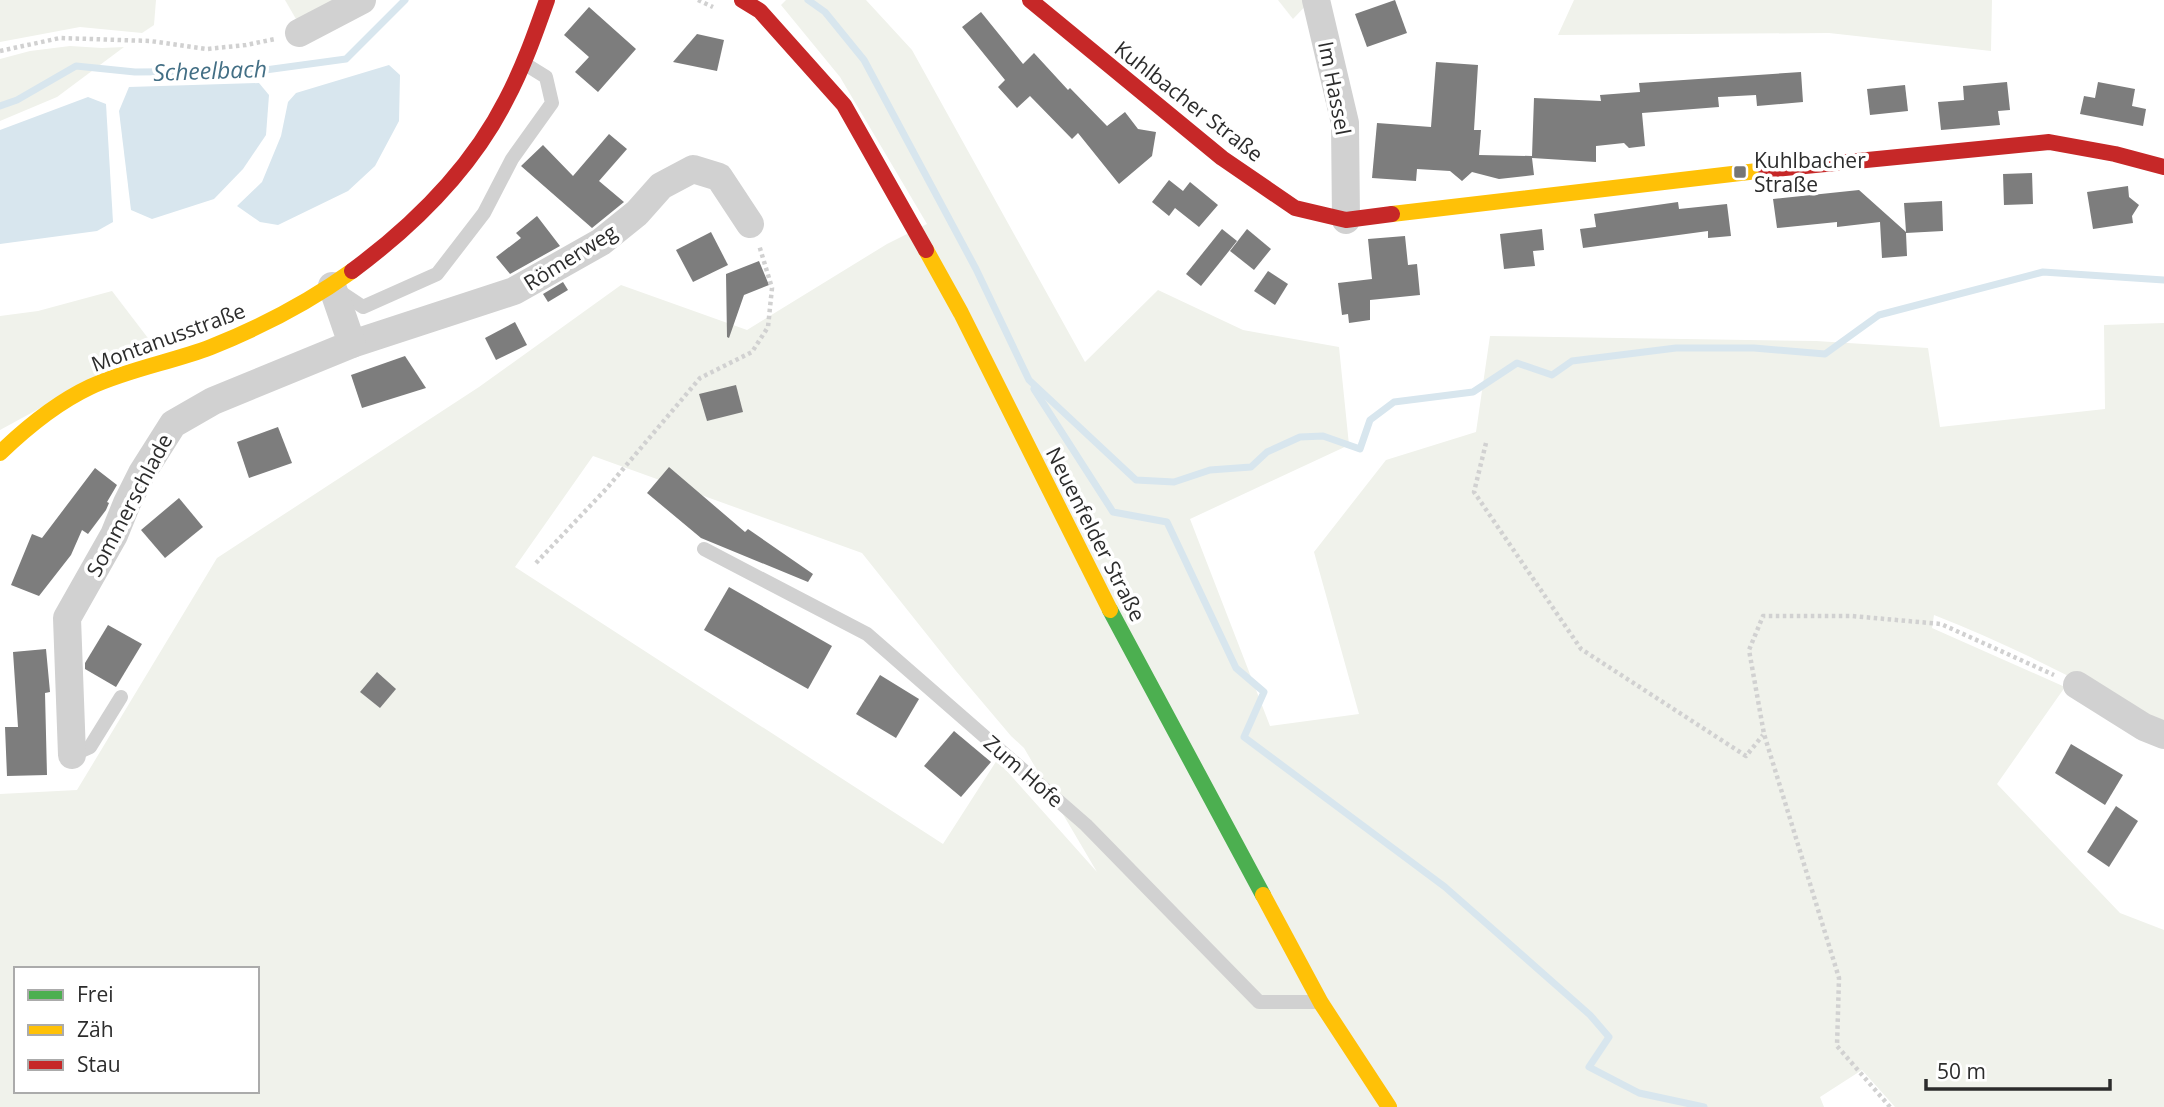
<svg xmlns="http://www.w3.org/2000/svg" width="2164" height="1107" viewBox="0 0 2164 1107" font-family="'Open Sans',sans-serif">
  <rect width="100%" height="100%" fill="#fff"/>
  <g fill="#f0f2eb" fill-rule="evenodd">
    <path d="M0,0H156L154,25L142,33L80,27L0,42Z"/>
    <path d="M285,0H345L296,19Z"/>
    <path d="M786,0H866L912,50L1085,362L1158,290L1243,330L1339,347L1349,445L1190,519L1270,726L1359,714L1314,552L1386,460L1476,432L1490,336L1816,341L1928,348L1940,427L2105,409L2104,325L2164,323V726C2089,686 2014,646 1934,615L1932,628L2065,687L1997,784L2120,913L2164,930V1107H1895L1862,1070L1820,1097L1824,1107H0V794L77,790L217,558L479,387L621,285L747,330L887,244L927,224L840,77L781,5ZM593,456L862,553L956,671L1011,736L1024,748L1097,872L997,760L943,844L515,567ZM16,969H257V1091H16Z"/>
    <path d="M1278,0H1311L1293,19Z"/>
    <path d="M1574,0H1992L1991,51L1829,33L1558,35Z"/>
    <path d="M70,46L102,48L124,47L57,97L0,121V59L30,51Z"/>
    <path d="M112,291L154,346L0,430V316L38,311Z"/>
  </g>
  <g fill="#d8e6ee">
    <path d="M389,65L400,75L399,121L375,166L348,191L278,225L260,222L237,206L262,182L281,136L288,102L296,93Z"/>
    <path d="M259,83L269,95L266,135L243,169L214,199L152,219L131,210L119,111L129,87Z"/>
    <path d="M88,97L106,104L113,222L97,231L0,244V130Z"/>
  </g>
  <g fill="none" stroke-linecap="round" stroke-linejoin="round">
    <g stroke="#d8e6ee" stroke-width="7">
      <path d="M808,0L825,12L864,60L976,269L1029,380L1136,480L1174,482L1210,470L1251,467L1267,452L1300,437L1323,436L1360,449L1370,420L1394,402L1473,392L1517,363L1552,375L1572,361L1676,348H1754L1825,354L1879,315L2043,272L2164,280"/>
      <path d="M0,106L17,100L76,66L135,72L258,71L346,59L405,0"/>
      <path d="M1034,389L1113,512L1167,522L1236,668L1264,692L1244,737L1445,887L1590,1015L1609,1037L1589,1067L1639,1093L1704,1107"/>
    </g>
  </g>
  <g fill="#7d7d7d">
    <path d="M1395,0L1407,33L1367,47L1355,14Z"/>
    <path d="M589,7L636,49L598,92L575,72L589,57L564,35Z"/>
    <path d="M981,12L1023,64L1034,53L1068,90L1070,88L1107,126L1125,112L1138,129L1156,132L1152,156L1119,184L1078,133L1072,139L1030,96L1017,108L998,87L1005,80L962,27Z"/>
    <path d="M697,34L724,40L717,71L673,62Z"/>
    <path d="M1436,62L1478,65L1474,130H1481L1479,155L1532,156L1534,98L1601,101L1600,95L1640,92L1639,83L1801,72L1803,102L1757,106L1756,95L1718,97L1719,107L1642,113L1645,146L1629,148L1624,143L1596,146V162L1532,158L1534,175L1499,179L1472,172L1462,181L1450,171L1417,169L1416,181L1372,178L1377,123L1431,127Z"/>
    <path d="M2007,82L2010,110L1998,111L2000,125L1941,130L1938,102L1964,100L1963,86Z"/>
    <path d="M2098,82L2135,89L2132,106L2146,109L2143,126L2080,114L2084,96L2095,98Z"/>
    <path d="M1905,85L1908,111L1870,115L1867,89Z"/>
    <path d="M609,134L627,149L599,181L624,202L592,228L521,166L543,145L573,176Z"/>
    <path d="M2032,173L2033,204L2004,205L2003,174Z"/>
    <path d="M1169,180L1183,191L1190,182L1218,205L1199,227L1175,208L1169,216L1152,202Z"/>
    <path d="M2128,186L2129,197L2139,205L2132,216L2133,223L2093,229L2087,192Z"/>
    <path d="M1859,190L1906,232L1904,203L1942,201L1943,231L1906,233L1907,256L1882,258L1880,222L1837,227V222L1777,228L1773,199Z"/>
    <path d="M1678,202L1679,209L1727,204L1731,236L1708,238V231L1583,248L1580,229L1596,227L1594,214Z"/>
    <path d="M537,216L560,246L510,274L496,257L521,238L516,233Z"/>
    <path d="M1222,229L1237,241L1201,286L1186,274Z"/>
    <path d="M1247,229L1271,249L1254,270L1230,251Z"/>
    <path d="M1542,229L1544,250L1533,251L1535,266L1504,269L1500,234Z"/>
    <path d="M711,232L728,265L693,282L676,250Z"/>
    <path d="M1405,236L1408,265L1417,264L1420,295L1370,300V320L1349,323L1348,314L1342,315L1338,283L1372,279L1368,239Z"/>
    <path d="M759,261L769,285L744,295L729,338L727,337L726,274Z"/>
    <path d="M1268,271L1288,284L1275,305L1254,291Z"/>
    <path d="M563,282L568,290L548,302L543,294Z"/>
    <path d="M515,322L527,345L496,360L485,338Z"/>
    <path d="M405,356L426,388L362,408L351,375Z"/>
    <path d="M736,385L743,412L707,421L699,394Z"/>
    <path d="M278,427L292,463L249,478L237,442Z"/>
    <path d="M669,467L745,532L748,529L813,574L808,582L701,538L647,493Z"/>
    <path d="M95,468L117,485L107,502L109,503L106,510L88,534L82,530L71,555L39,596L11,585L32,534L42,538Z"/>
    <path d="M179,498L203,527L165,558L141,530Z"/>
    <path d="M729,587L832,646L808,689L704,630Z"/>
    <path d="M108,625L142,644L116,687L85,669V663Z"/>
    <path d="M46,649L50,692L45,693L47,775L7,776L5,727H18L13,652Z"/>
    <path d="M377,672L396,689L380,708L360,692Z"/>
    <path d="M880,675L919,699L896,738L856,714Z"/>
    <path d="M954,731L991,762L961,797L924,766Z"/>
    <path d="M2071,744L2123,775L2105,805L2055,773Z"/>
    <path d="M2116,806L2138,821L2109,867L2087,852Z"/>
  </g>
  <g fill="none" stroke-linecap="round" stroke-linejoin="round">
    <g stroke="#d1d1d1" stroke-width="4.5" stroke-dasharray="3.5 3.5" stroke-linecap="butt">
      <path d="M698,0L713,7"/>
      <path d="M0,51L60,38L150,41L207,49L246,45L275,39"/>
      <path d="M1486,443L1474,492L1581,649L1746,756L1763,735"/>
      <path d="M536,563L607,488L700,378L752,352L768,327L772,288L759,245"/>
      <path d="M1890,1107L1837,1046L1839,978L1764,734L1749,650L1763,616H1852L1941,624L2054,675"/>
    </g>
    <g stroke="#d1d1d1" stroke-width="14">
      <path d="M336,289L363,307L437,274L484,213L512,159L552,103L546,77L525,64"/>
      <path d="M704,549L867,634L1086,825L1259,1002H1316"/>
      <path d="M72,755L90,747L121,697"/>
    </g>
    <g stroke="#d1d1d1" stroke-width="28">
      <path d="M1316,0L1345,123L1346,220"/>
      <path d="M299,33L362,0"/>
      <path d="M352,344L514,291L601,242L637,213L661,186L693,169L719,177L750,224"/>
      <path d="M2077,685L2144,727L2164,735"/>
      <path d="M72,755L67,618L114,535L127,503L142,473L173,424L213,401L352,344L332,286"/>
    </g>
    <path stroke="#4caf50" stroke-width="16" d="M1110,610L1263,895"/>
    <g stroke="#ffc107" stroke-width="16">
      <path d="M1392,214L1766,170"/>
      <path d="M926,250L961,313L1110,610"/>
      <path d="M0,453C27,427 56,403 90,387C129,369 172,362 211,347C261,327 309,302 352,271"/>
      <path d="M1263,895L1321,1003L1389,1107"/>
    </g>
    <g stroke="#c62828" stroke-width="16">
      <path d="M742,0L760,11L844,105L926,250"/>
      <path d="M1030,0L1222,158L1295,208L1346,220L1392,214"/>
      <path d="M1766,170L2049,142L2115,154L2164,167"/>
      <path d="M352,271C414,225 471,169 506,100C523,68 535,34 547,0"/>
    </g>
  </g>
  <rect fill="#767676" stroke="#fff" stroke-width="2.5" x="1733" y="165" width="14" height="14" rx="3.5"/>
  <g text-anchor="middle" dominant-baseline="central" stroke-width="7" stroke-linejoin="round" paint-order="stroke">
    <g font-size="21" fill="#2c2c2c" stroke="#fff">
      <text transform="translate(1335 88) rotate(79)">Im Hassel</text>
      <text transform="translate(1189 101) rotate(38)">Kuhlbacher Straße</text>
      <text transform="translate(570 257) rotate(-32)">Römerweg</text>
      <text transform="translate(168 337) rotate(-20)">Montanusstraße</text>
      <text transform="translate(129 505) rotate(-62)">Sommerschlade</text>
      <text transform="translate(1096 534) rotate(63)">Neuenfelder Straße</text>
      <text transform="translate(1024 771) rotate(41)">Zum Hofe</text>
    </g>
    <g font-size="21" fill="#2c2c2c" stroke="#fff" text-anchor="start">
      <text x="1754" y="160">Kuhlbacher<tspan x="1754" dy="24">Straße</tspan></text>
    </g>
    <g font-size="23" font-style="italic" fill="#436f85" stroke="#fff">
      <text transform="translate(210 70) rotate(-2)">Scheelbach</text>
    </g>
  </g>
  <rect x="14" y="967" width="245" height="126" fill="#ffffff" stroke="#ababab" stroke-width="2"/>
  <rect x="28" y="990" width="35" height="10" fill="#4caf50" stroke="#ababab" stroke-width="2"/>
  <text x="77" y="1002" font-size="21" fill="#2c2c2c">Frei</text>
  <rect x="28" y="1025" width="35" height="10" fill="#ffc107" stroke="#ababab" stroke-width="2"/>
  <text x="77" y="1037" font-size="21" fill="#2c2c2c">Zäh</text>
  <rect x="28" y="1060" width="35" height="10" fill="#c62828" stroke="#ababab" stroke-width="2"/>
  <text x="77" y="1072" font-size="21" fill="#2c2c2c">Stau</text>
  <path d="M1926 1079v10h184v-10" fill="none" stroke="#2c2c2c" stroke-width="3.5"/>
  <text x="1937" y="1079" font-size="21" fill="#2c2c2c" stroke="#ffffff" stroke-width="5" paint-order="stroke">50 m</text>
</svg>
